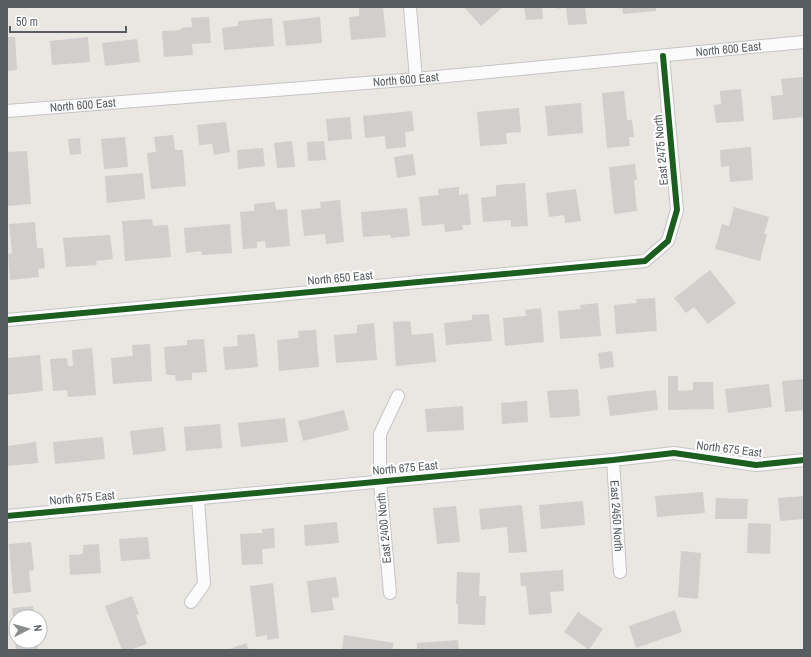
<svg xmlns="http://www.w3.org/2000/svg" width="811" height="657" viewBox="0 0 811 657" font-family="'Archivo Narrow',sans-serif">
  <rect width="100%" height="100%" fill="#eae6e2"/>
  <g fill="#d1cecc">
    <path d="M359,7H383L386,37L351,40L349,17L359,16Z"/>
    <path d="M464,7H503L481,26Z"/>
    <path d="M524,7H542L543,19L526,20Z"/>
    <path d="M558,7H585L587,24L568,25L566,7L558,9Z"/>
    <path d="M622,7H656V11L623,14Z"/>
    <path d="M209,17L211,43L192,44L193,55L164,57L162,31L181,30V28L192,27L191,18Z"/>
    <path d="M320,17L322,43L286,46L283,21Z"/>
    <path d="M272,18L274,46L224,50L222,28L238,26V21Z"/>
    <path d="M7,37H15L17,70L7,71Z"/>
    <path d="M88,37L90,62L52,65L50,41Z"/>
    <path d="M137,39L140,62L105,66L102,43Z"/>
    <path d="M803,77L804,117L773,120L771,96L783,95L781,79Z"/>
    <path d="M741,89L744,121L716,123L714,105L721,104L720,91Z"/>
    <path d="M624,91L627,120H632L634,137H629L630,146L607,148L602,93Z"/>
    <path d="M581,103L583,133L548,136L545,106Z"/>
    <path d="M519,108L521,132L506,133L507,144L480,146L477,112Z"/>
    <path d="M412,111L414,131L405,132L406,147L386,149L385,136L365,138L363,116Z"/>
    <path d="M350,117L352,139L328,141L326,119Z"/>
    <path d="M226,122L230,152L214,155L212,144L199,145L197,125Z"/>
    <path d="M173,135L175,150H183L186,186L151,189L147,153L156,152L154,137Z"/>
    <path d="M125,137L128,167L104,169L101,139Z"/>
    <path d="M80,138L81,154L70,155L68,139Z"/>
    <path d="M292,141L295,167L277,168L274,143Z"/>
    <path d="M324,141L326,160L308,161L307,142Z"/>
    <path d="M751,147L753,180L730,182L729,166L721,167L720,150Z"/>
    <path d="M263,148L265,166L238,169L237,150Z"/>
    <path d="M27,151L31,204L7,206V152Z"/>
    <path d="M413,154L416,175L397,178L394,157Z"/>
    <path d="M635,164L637,180H634L637,211L614,214L609,167Z"/>
    <path d="M143,173L145,199L107,203L105,176Z"/>
    <path d="M525,183L528,226L511,227V220L483,222L481,198L496,196V185Z"/>
    <path d="M459,187V195L468,194L471,225H462L463,230L445,232L444,224L422,226L419,197L439,195L438,189Z"/>
    <path d="M576,189L581,221L565,223L564,215L549,217L546,193Z"/>
    <path d="M340,200L344,242L326,244L325,234L304,236L301,210L321,208L320,202Z"/>
    <path d="M275,202L276,210L287,209L290,246L266,248L265,241L257,242V248L243,249L240,212L254,211V204Z"/>
    <path d="M734,207L769,217L764,234H767L760,261L715,249L722,224L729,226Z"/>
    <path d="M407,208L410,236L391,238L390,235L363,237L361,212Z"/>
    <path d="M152,219L153,226L168,225L171,257L125,261L122,221Z"/>
    <path d="M35,222L37,248H43L45,268L38,269L39,277L10,280L8,254L12,253L9,224Z"/>
    <path d="M230,224L232,253L202,255L201,251L186,253L184,228Z"/>
    <path d="M110,235L113,259L96,261L97,265L66,267L63,238Z"/>
    <path d="M710,270L736,303L708,324L694,307L686,313L674,298Z"/>
    <path d="M655,298L657,331L616,334L614,305L637,303L636,299Z"/>
    <path d="M598,303L601,336L560,339L558,311L581,309L580,305Z"/>
    <path d="M541,308L544,342L505,346L503,318L526,316L525,310Z"/>
    <path d="M489,314L492,341L446,345L444,323L472,320V315Z"/>
    <path d="M410,321L412,335L433,333L436,362L396,366L393,322Z"/>
    <path d="M374,323L377,360L336,363L334,335L357,333V325Z"/>
    <path d="M316,330L319,367L279,371L277,340L299,338L298,331Z"/>
    <path d="M255,334L258,367L225,370L223,347L238,346L237,335Z"/>
    <path d="M204,339L207,372L192,373V380L176,381L175,375H166L164,347L187,345V340Z"/>
    <path d="M150,344L152,381L113,384L111,358L133,356L132,345Z"/>
    <path d="M92,348L96,395L68,397L67,390L53,391L50,359L67,358L68,366H73L72,350Z"/>
    <path d="M612,351L614,367L600,369L598,353Z"/>
    <path d="M40,355L43,391L7,395V358Z"/>
    <path d="M668,376H678V391L693,390V382H713L714,409L668,410Z"/>
    <path d="M804,379V410L785,412L782,381Z"/>
    <path d="M769,384L772,407L728,413L725,389Z"/>
    <path d="M578,389L580,416L550,418L547,391Z"/>
    <path d="M656,390L658,410L610,416L607,396Z"/>
    <path d="M527,401L528,422L502,424L501,403Z"/>
    <path d="M463,406L464,430L427,432L425,409Z"/>
    <path d="M344,410L349,430L303,441L298,421Z"/>
    <path d="M285,418L288,442L241,447L238,423Z"/>
    <path d="M220,424L222,448L186,451L184,427Z"/>
    <path d="M163,427L166,451L133,455L130,431Z"/>
    <path d="M103,437L105,459L55,464L53,442Z"/>
    <path d="M36,442L38,463L7,466V446Z"/>
    <path d="M703,492L705,513L657,517L655,496Z"/>
    <path d="M804,496V519L780,521L778,498Z"/>
    <path d="M716,498L748,499L747,519H715Z"/>
    <path d="M583,501L585,525L541,529L539,505Z"/>
    <path d="M522,505L527,552L509,553L507,527L481,530L479,509Z"/>
    <path d="M456,506L460,542L437,544L433,508Z"/>
    <path d="M337,522L339,543L305,546L304,525Z"/>
    <path d="M748,523L771,524L770,554L747,553Z"/>
    <path d="M274,528L275,548L262,549L263,564L242,565L240,534L262,533V529Z"/>
    <path d="M148,537L150,559L121,561L119,539Z"/>
    <path d="M31,542L34,570L29,571L31,592L13,594L9,544Z"/>
    <path d="M99,544L101,573L70,575L69,555L83,554V545Z"/>
    <path d="M681,551L701,553L698,599L678,597Z"/>
    <path d="M563,570L564,591L550,592L552,613L529,615L526,586H521L520,573Z"/>
    <path d="M457,572L480,573L479,596H486L485,625L458,624V604H456Z"/>
    <path d="M336,577L339,597L332,598L334,610L311,613L307,581Z"/>
    <path d="M273,583L279,638L267,640V635L256,637L250,586Z"/>
    <path d="M132,596L139,614L136,615L147,644L130,650H122L105,606Z"/>
    <path d="M33,606L35,617H16L15,640L12,608Z"/>
    <path d="M675,610L682,632L636,648L629,626Z"/>
    <path d="M578,612L603,629L589,650L564,632Z"/>
    <path d="M344,635L394,643L392,650H342Z"/>
    <path d="M458,640L459,650H417V643Z"/>
    <path d="M15,641H37L38,650H16Z"/>
    <path d="M246,643L249,650H227Z"/>
  </g>
  <g fill="none" stroke-linecap="round" stroke-linejoin="round">
    <g stroke="#c5c5c5" stroke-width="14">
      <g id="street">
        <path d="M410,7L416,79"/>
        <path id="s1" d="M7,111L416,79L804,42"/>
        <path d="M7,320L645,261L668,241L677,210L663,56"/>
        <path id="s2" d="M613,460L620,572"/>
        <path d="M7,516L613,460L674,453L756,465L804,460"/>
        <path d="M390,593L380,482V434L398,396"/>
        <path d="M191,602L204,584L198,499"/>
      </g>
    </g>
    <use href="#street" stroke="#fcfbfb" stroke-width="12"/>
    <g stroke="#fff" stroke-width="8">
      <g id="cycleway">
        <path d="M7,320L645,261L668,241L677,210L663,56"/>
        <path d="M7,516L613,460L674,453L756,465L804,460"/>
      </g>
    </g>
    <use href="#cycleway" stroke="#1b5e20" stroke-width="6"/>
  </g>
  <g text-anchor="middle" dominant-baseline="central" stroke-width="4" stroke-linejoin="round" paint-order="stroke">
    <g font-size="12" fill="#575d61" stroke="#fff">
      <text stroke="none"><textPath href="#s1" startOffset="724">North 600 East</textPath></text>
      <text stroke="none"><textPath href="#s1" startOffset="400">North 600 East</textPath></text>
      <text stroke="none"><textPath href="#s1" startOffset="76">North 600 East</textPath></text>
      <text transform="translate(661 150) rotate(-95)">East 2475 North</text>
      <text transform="translate(340 278) rotate(-5)">North 650 East</text>
      <text transform="translate(729 449) rotate(7)">North 675 East</text>
      <text transform="translate(405 468) rotate(-5)">North 675 East</text>
      <text transform="translate(82 498) rotate(-5)">North 675 East</text>
      <text stroke="none"><textPath href="#s2" startOffset="56">East 2450 North</textPath></text>
      <text transform="translate(384 528) rotate(-95)">East 2400 North</text>
    </g>
  </g>
  <rect width="811" height="657" fill="none" stroke="#575d61" stroke-width="16"/>
  <g transform="translate(28 629) rotate(84)"><circle r="19" fill="#ffffff" stroke="#bcbec0"/>
  <path d="M0-3L7 15L0 10L-7 15Z" fill="#8a8d8e"/>
  <text y="-6" font-size="11" font-weight="bold" text-anchor="middle" fill="#575d61">N</text>
  </g>
  <path d="M10 26v6h116v-6" fill="none" stroke="#575d61" stroke-width="2"/>
  <text x="16" y="26" font-size="12" fill="#575d61" stroke="#ffffff" stroke-width="3" paint-order="stroke">50 m</text>
</svg>
